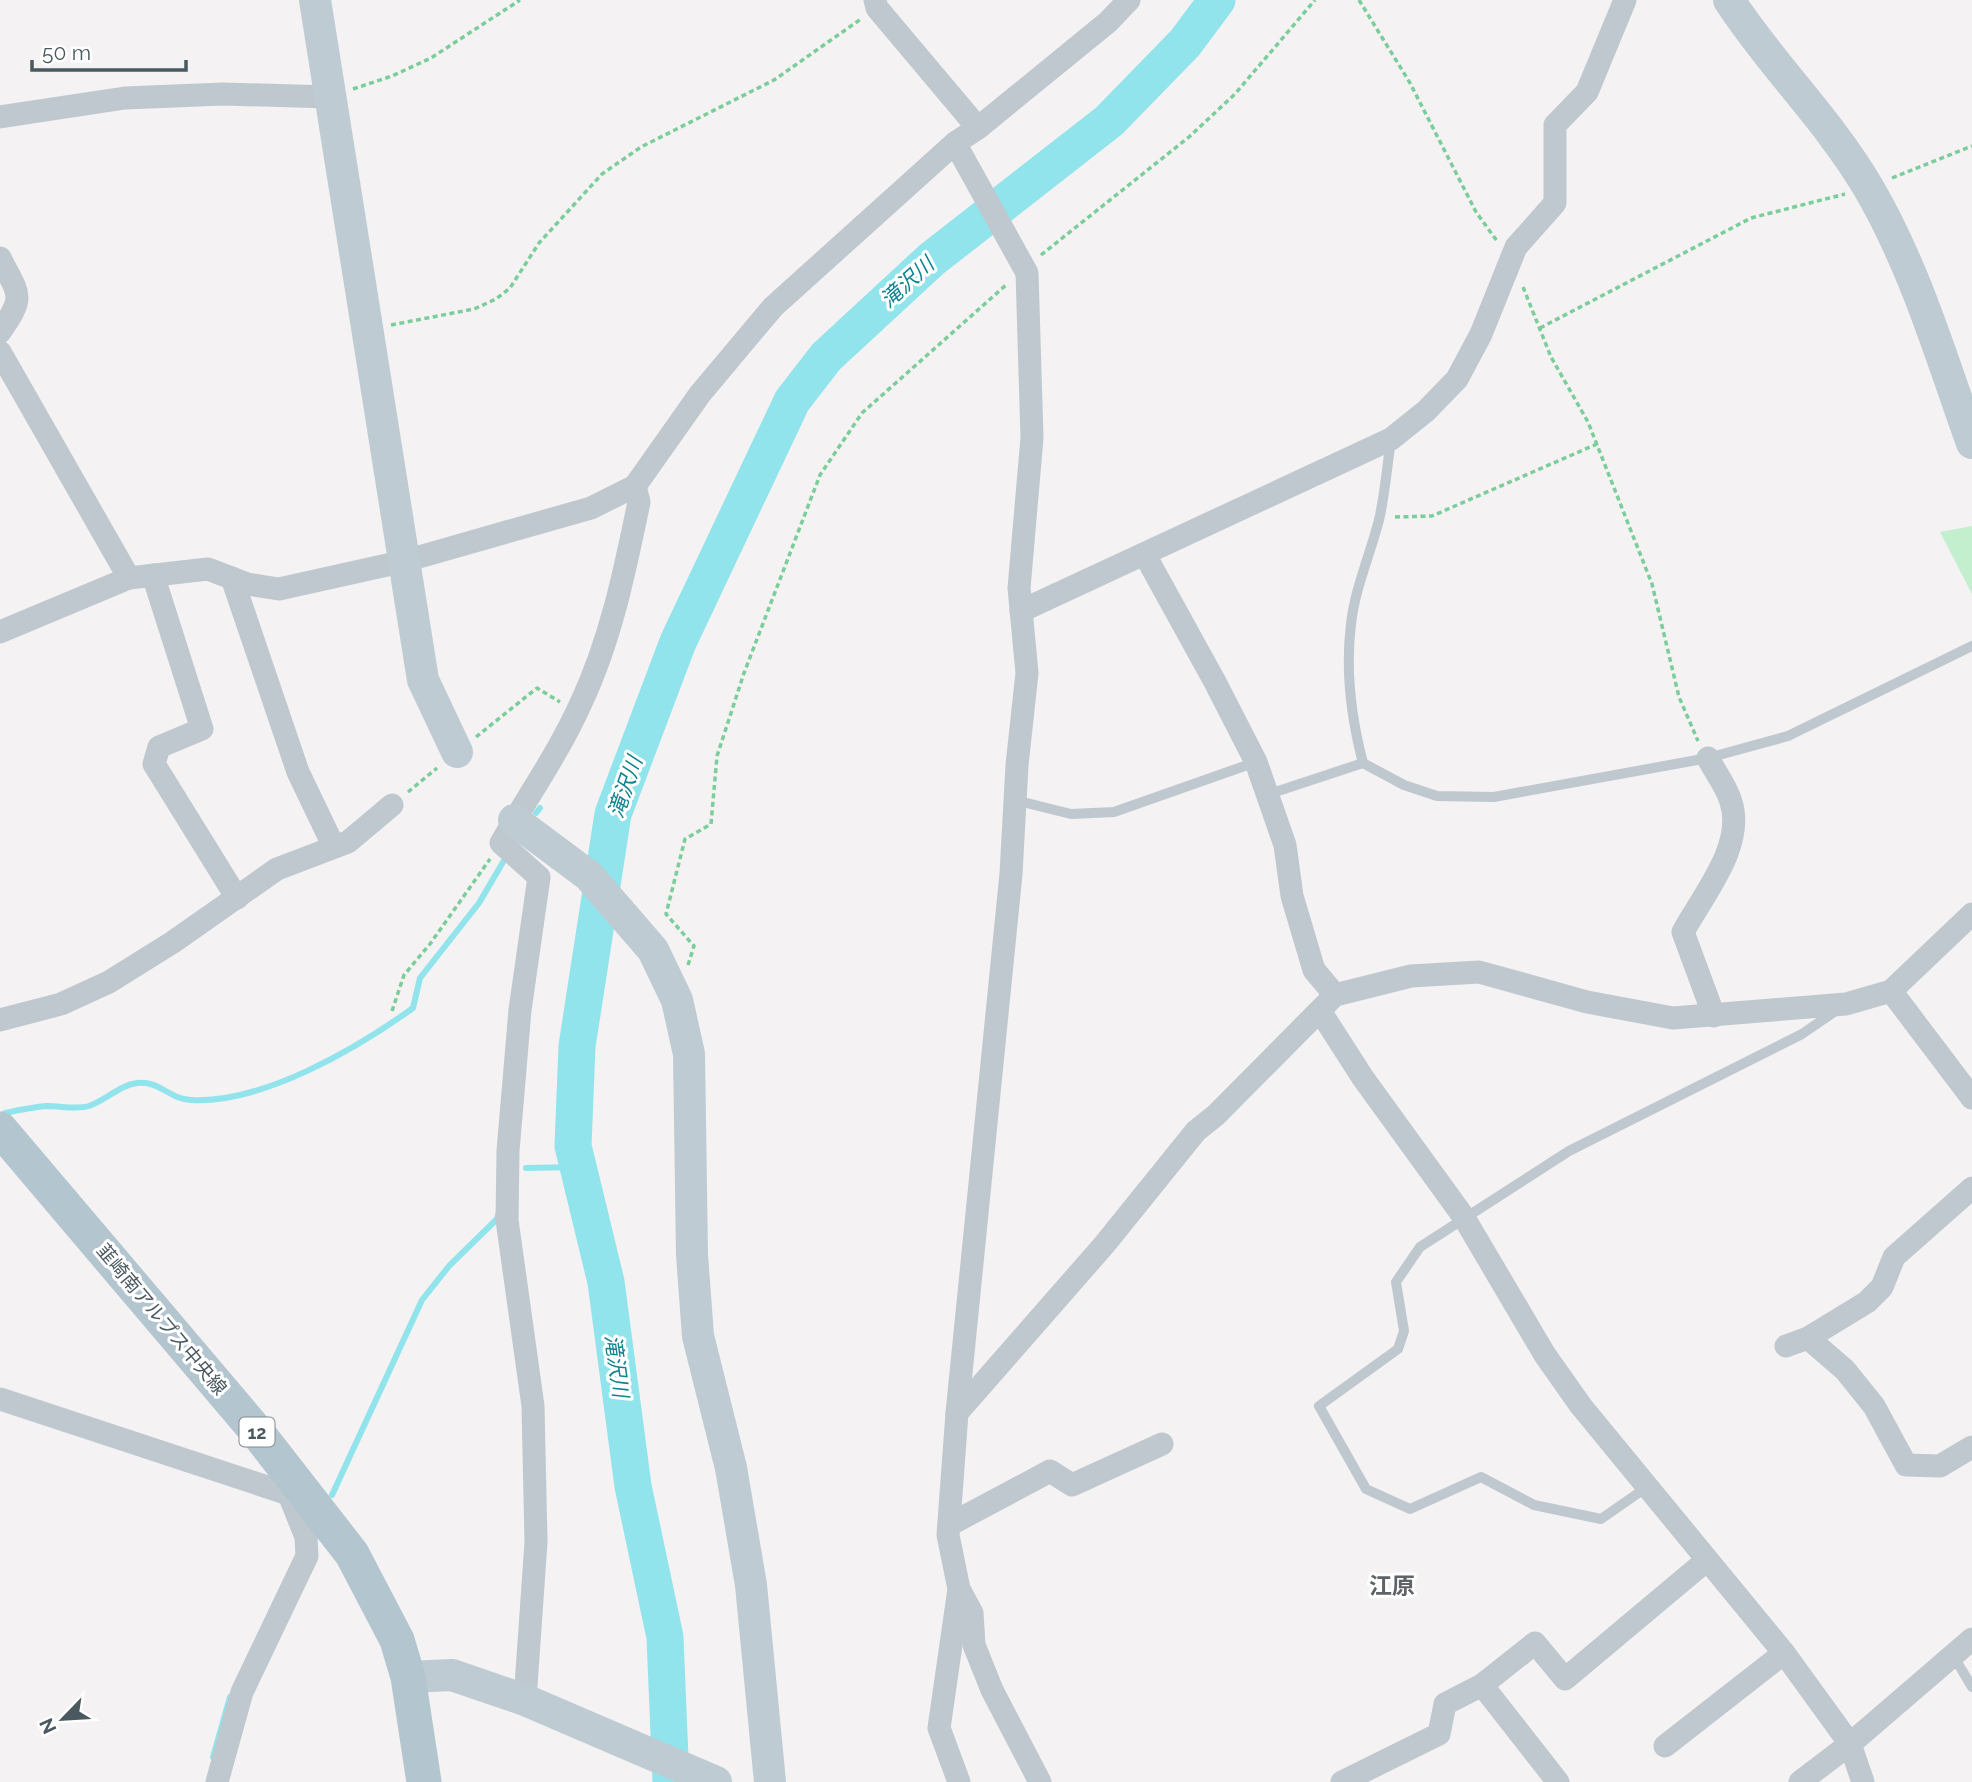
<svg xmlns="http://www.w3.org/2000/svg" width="1972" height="1782" viewBox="0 0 1972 1782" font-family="Raleway,'Noto Sans JP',sans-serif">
  <rect width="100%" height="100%" fill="#f4f2f2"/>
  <path fill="#c3efce" d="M1972,526V594L1940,532Z"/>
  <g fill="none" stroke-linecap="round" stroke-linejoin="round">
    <g stroke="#91e4eb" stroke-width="6">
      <path d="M536,813L540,808"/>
      <path d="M5,1113C19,1110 33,1107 47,1106C61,1106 76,1110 89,1106C106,1100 120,1085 137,1083C159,1080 169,1099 191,1100C262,1104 356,1049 413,1008L420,978L479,903L506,857"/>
      <path d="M526,1168L578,1167"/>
      <path d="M332,1495L422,1300L449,1266L497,1219L498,1215"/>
      <path d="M213,1757L230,1697"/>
    </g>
    <path stroke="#91e4eb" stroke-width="37" d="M671,1782L665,1637L633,1486L606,1282L573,1146L577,1046L613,814L678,642L792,401L826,357L932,259L1109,121L1185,43L1217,0"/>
    <g stroke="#7bcd9a" stroke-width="3.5" stroke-dasharray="5 3.5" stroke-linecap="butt">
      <path d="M1359,0L1410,83L1476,212L1497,241"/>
      <path d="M353,89L392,76L431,58L520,0"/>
      <path d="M1892,178L1972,146"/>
      <path d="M1041,255L1189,137L1235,94L1315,0"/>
      <path d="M1523,287L1551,357L1588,422L1652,584L1679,697L1698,741"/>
      <path d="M391,325L474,309L496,299L510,288L539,243L602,174L641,147L774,80L861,19"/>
      <path d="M1540,328L1751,218L1845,194"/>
      <path d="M1395,517L1432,516L1597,444"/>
      <path d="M476,737L537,688L560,702"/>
      <path d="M408,792L437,768"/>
      <path d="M688,965L694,946L666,914L685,839L711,824L717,756L744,673L820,475L862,413L1006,285"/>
      <path d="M392,1011L404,975L430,944L490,859"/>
    </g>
    <g stroke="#bec8ce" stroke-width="10">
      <path d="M1391,440C1387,466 1385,494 1379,520C1370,555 1355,588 1351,624C1345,672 1351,717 1363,763L1404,785L1437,796L1494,797L1708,758L1788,736L1972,646"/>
      <path d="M1269,794L1363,763"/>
      <path d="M1015,800L1071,814L1114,812L1256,762"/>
      <path d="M1647,1487L1601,1519L1534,1505L1481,1477L1410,1509L1366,1489L1319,1406L1398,1349L1404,1331L1396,1282L1420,1247L1569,1151L1802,1034L1837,1010"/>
      <path d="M1954,1657L1972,1687"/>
    </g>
    <g stroke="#bec8ce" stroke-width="23">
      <path d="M875,0L877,8L978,128"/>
      <path d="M0,117L125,98L223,94L330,97"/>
      <path d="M955,143L1027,273L1032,438L1019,588L1027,673L1017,765L1011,874L957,1413L948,1535L959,1589L939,1728L959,1782"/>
      <path d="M0,258C19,296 26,295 0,332"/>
      <path d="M0,352L129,578"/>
      <path d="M1145,555L1215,682L1256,762L1285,845L1292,896L1314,970L1335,995"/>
      <path d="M153,575L202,729L159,747L154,764L237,898"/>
      <path d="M232,578L298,772L334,847"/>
      <path d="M1021,611L1391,439L1426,411L1457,379L1481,334L1516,247L1555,203V125L1587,92L1625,0"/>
      <path d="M0,632L129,578L208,569L247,584L279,589L405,561L591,508L635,486L700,394L773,307L955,143L978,128L1108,22L1129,0"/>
      <path d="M1708,758C1715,772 1727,787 1731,802C1745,846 1703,895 1683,932L1714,1016"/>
      <path d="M1891,991L1972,1098"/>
      <path d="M1320,1011L1363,1078L1463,1216L1545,1355L1581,1406L1784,1653L1850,1744L1863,1782"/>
      <path d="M0,1020L61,1004L109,982L173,942L277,869L348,842L392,805"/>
      <path d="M1808,1338L1845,1370L1874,1406L1906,1465L1940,1466L1972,1447"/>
      <path d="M1786,1346L1808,1338L1867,1302L1882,1287L1894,1257L1972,1188"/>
      <path d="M0,1399L313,1502"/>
      <path d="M957,1413L1104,1245L1196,1131L1216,1115L1335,995L1411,976L1479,972L1587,1002L1673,1018L1846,1004L1891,991L1972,914"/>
      <path d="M949,1525L1050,1471L1072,1485L1162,1444"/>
      <path d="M959,1589L972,1613L974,1645L992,1690L1040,1782"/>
      <path d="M1482,1685L1535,1643L1565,1679L1707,1560"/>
      <path d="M525,1700L536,1542L533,1406L507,1220L508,1151L520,1010L539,877L501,843C528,796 559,752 581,703C611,639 625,570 639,502L635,486"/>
      <path d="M1665,1746L1784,1653"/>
      <path d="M217,1782L242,1692L307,1556L306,1537L290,1497"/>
      <path d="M1342,1782L1439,1734L1445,1704L1482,1685L1558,1782"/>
      <path d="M1800,1782L1850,1744L1972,1639"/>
    </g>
    <g stroke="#becbd3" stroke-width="32">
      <path d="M315,0L423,680L457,752"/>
      <path d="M1729,0C1771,65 1828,119 1868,187C1915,267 1941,357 1972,443"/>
      <path d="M514,820L589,876L653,950L677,1000L689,1054L692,1255L698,1336L731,1468L751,1585L770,1782"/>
      <path d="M408,1677L452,1675L525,1700L716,1782"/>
    </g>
    <path stroke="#b3c5cf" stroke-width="35" d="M0,1129L257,1432L352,1554L397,1640L408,1677L424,1782"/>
  </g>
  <g text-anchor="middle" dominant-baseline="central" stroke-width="6" stroke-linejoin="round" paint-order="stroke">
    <rect fill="#fff" stroke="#808a8f" stroke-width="2" x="239.5" y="1417.5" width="35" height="29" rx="5"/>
    <g font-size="18" font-weight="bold" fill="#4a585f">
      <text x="257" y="1432">12</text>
    </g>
    <g font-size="19" fill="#4a585f" stroke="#fff">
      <text transform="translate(162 1319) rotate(50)">韮崎南アルプス中央線</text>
    </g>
    <g font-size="21" font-style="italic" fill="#0f838e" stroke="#fff">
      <text transform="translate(907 282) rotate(-42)">滝沢川</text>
      <text transform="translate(625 787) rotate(-71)">滝沢川</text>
      <text transform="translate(617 1366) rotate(82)">滝沢川</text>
    </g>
    <g font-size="23" font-weight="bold" fill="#5e6367" stroke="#fff">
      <text x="1392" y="1585">江原</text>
    </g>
  </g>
  <g transform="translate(63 1719) rotate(245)" stroke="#ffffff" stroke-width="5" paint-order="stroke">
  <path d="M0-5L12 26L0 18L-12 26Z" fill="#4a585f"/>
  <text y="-10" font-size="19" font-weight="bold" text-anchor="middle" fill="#4a585f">N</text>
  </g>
  <path d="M32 60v10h154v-10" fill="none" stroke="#4a585f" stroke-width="3.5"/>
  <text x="42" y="60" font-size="21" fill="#4a585f" stroke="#ffffff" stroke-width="5" paint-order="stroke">50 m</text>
</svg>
